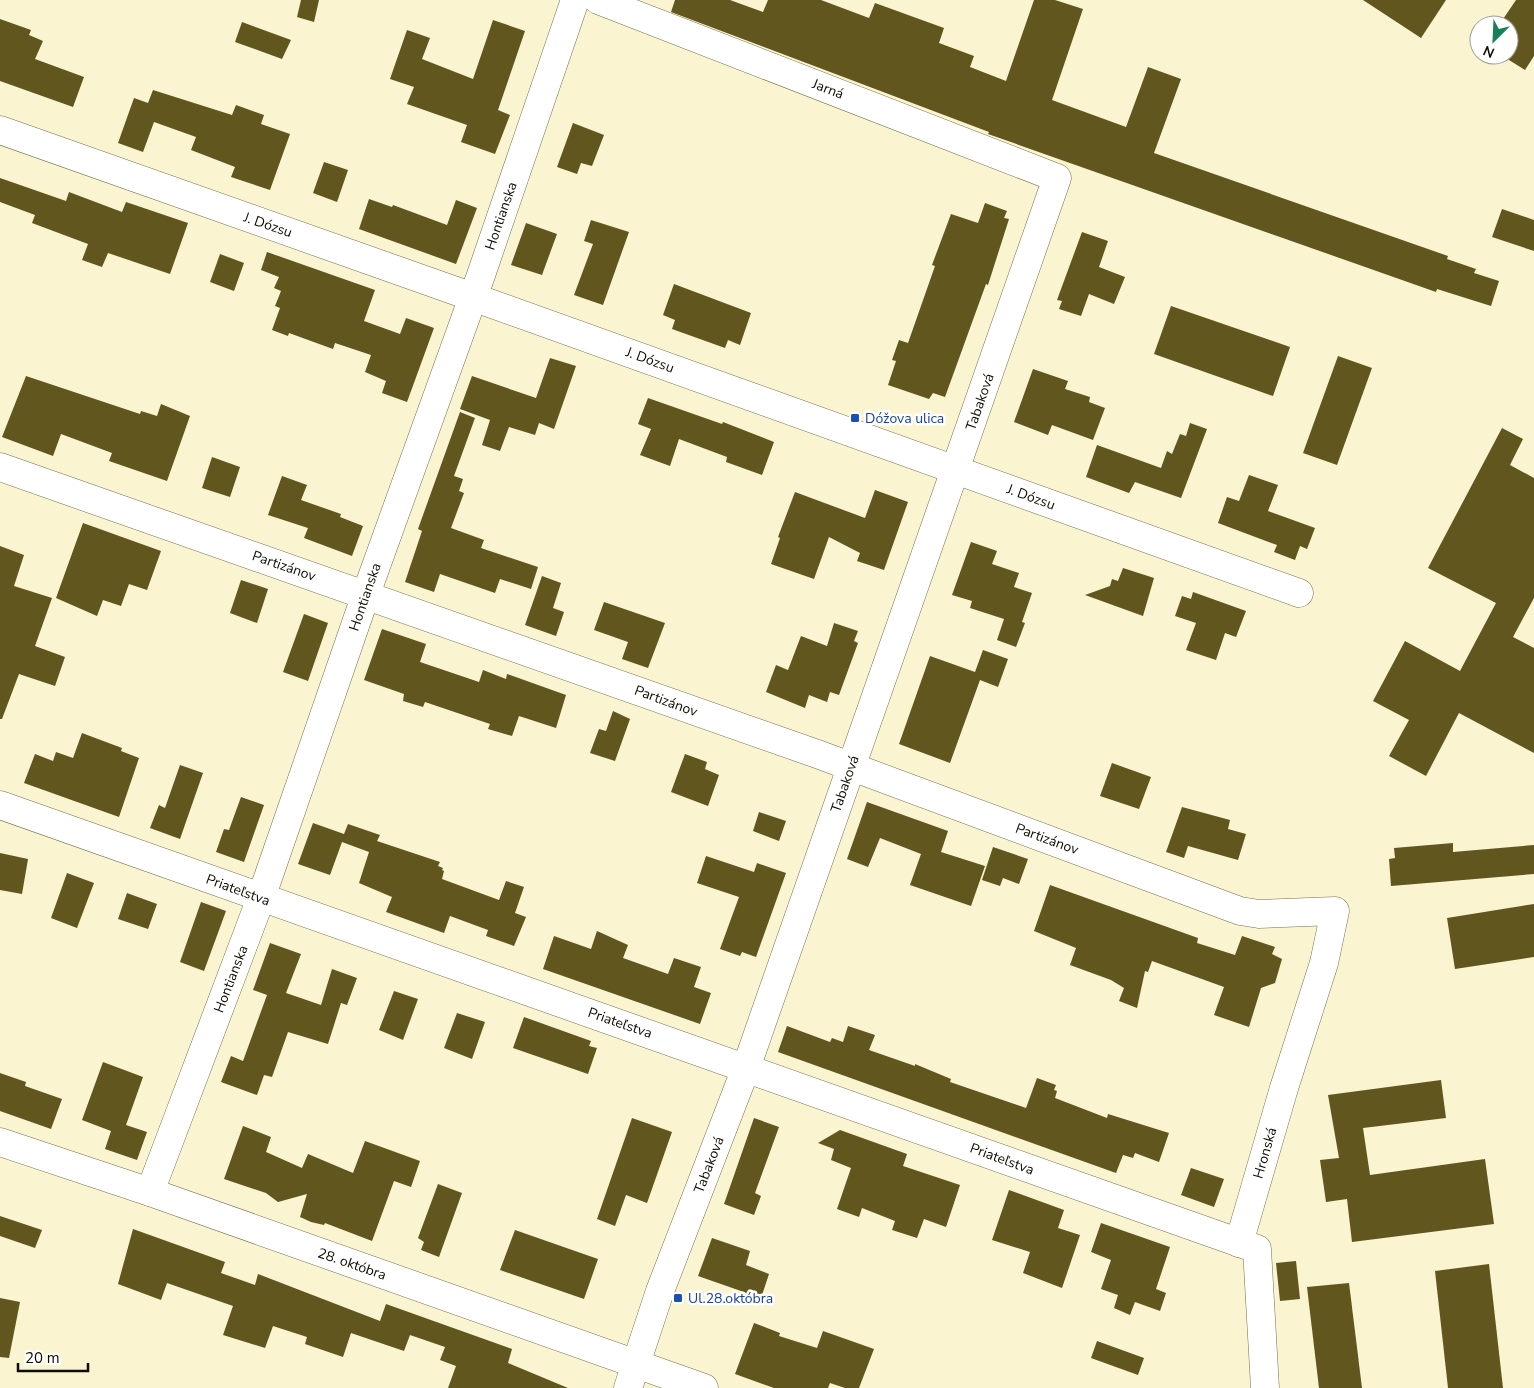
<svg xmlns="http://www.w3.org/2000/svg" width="1534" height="1388" viewBox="0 0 1534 1388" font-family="'Nunito Sans',sans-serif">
  <rect width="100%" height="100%" fill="#faf4d0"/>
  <g fill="#60561e">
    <path d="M301,0H319L314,22L297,17Z"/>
    <path d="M675,0H730L763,12L768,0H821L869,18L875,3L944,28L939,43L974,56L970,67L1006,81L1034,0H1055L1083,9L1052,100L1126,127L1148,67L1181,79L1154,153L1448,256L1447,259L1476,269L1474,273L1499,281L1491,306L1437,289L1436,292L988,134L989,132L671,12Z"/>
    <path d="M1363,0H1446L1421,38Z"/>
    <path d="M1516,0H1534V56L1525,70L1501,55H1509V25H1499Z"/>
    <path d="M0,19L31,30L29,35L43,41L35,59L84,77L73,107L0,81Z"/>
    <path d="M493,20L525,31L498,110L510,115L495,154L461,142L467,125L407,104L414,87L390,79L407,30L430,38L422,59L473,79Z"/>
    <path d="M242,22L291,40L282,59L235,42Z"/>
    <path d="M153,90L232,115L236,105L264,115L261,124L290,134L270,190L231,177L235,167L191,150L196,137L154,122L143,152L118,143L134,98L148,103Z"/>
    <path d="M573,123L604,135L592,166L581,163L577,174L557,167Z"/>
    <path d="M324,162L348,170L337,202L313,193Z"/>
    <path d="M0,178L66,201L69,192L122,212L126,202L188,223L170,274L108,253L102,267L82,260L88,244L32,223L35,215L0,202Z"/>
    <path d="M369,199L392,207L393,205L447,225L456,200L477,208L456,264L359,229Z"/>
    <path d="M985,203L1007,211L1004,218L1009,219L988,285L986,284L945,397L933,393L929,399L888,385L896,361L892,360L899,340L908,343L935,266L932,265L951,214L978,223Z"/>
    <path d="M1502,209L1534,220V251L1492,237Z"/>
    <path d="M591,220L629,232L603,305L574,295L593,244L584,241Z"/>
    <path d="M526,223L557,234L542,275L511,265Z"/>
    <path d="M1082,232L1108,241L1099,267L1125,277L1114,304L1089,294L1081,316L1059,309L1062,301L1057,300Z"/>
    <path d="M267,252L375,290L364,321L400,334L406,318L434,328L407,402L382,393L386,381L365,372L371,355L335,343L333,349L289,333L288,336L272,330L280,308L275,306L281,291L274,288L279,277L261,270Z"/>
    <path d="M220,254L244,263L234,291L210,282Z"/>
    <path d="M674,284L751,313L740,345L728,340L725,348L672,329L675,320L663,315Z"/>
    <path d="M1171,306L1290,347L1273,396L1154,354Z"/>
    <path d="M1338,356L1372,368L1337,465L1303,453Z"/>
    <path d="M550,358L576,366L554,429L539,423L535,435L509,427L500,451L482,445L490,420L460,409L472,376L536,398Z"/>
    <path d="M1033,369L1068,381L1065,389L1090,397L1089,402L1105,408L1093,440L1052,425L1048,435L1014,422Z"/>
    <path d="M26,376L140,414L141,411L157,416L161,404L190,416L167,481L109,461L112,453L61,434L53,456L2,437Z"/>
    <path d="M648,398L722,424L723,422L774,442L762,475L726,462L727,457L679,439L670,466L640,455L651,429L638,424Z"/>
    <path d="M460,412L475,418L454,476L463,479L459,491L464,493L451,528L484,540L481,548L538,567L531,589L500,579L495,593L440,574L434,592L405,582L422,531L418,529Z"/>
    <path d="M1190,423L1207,429L1181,498L1135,482L1129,493L1086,477L1097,445L1161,468L1167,451L1172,454L1180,434L1186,436Z"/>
    <path d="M1502,428L1523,439L1510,465L1534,478V598L1513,637L1534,648V753L1459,713L1426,776L1389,756L1409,720L1373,701L1405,641L1460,671L1496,603L1428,568Z"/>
    <path d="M212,457L240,467L230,497L202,488Z"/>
    <path d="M1249,475L1278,485L1268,511L1315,528L1307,549L1300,546L1295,560L1274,552L1277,545L1218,523L1227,497L1239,501Z"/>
    <path d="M282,476L307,485L301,500L341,514L340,517L363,526L352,556L304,538L308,528L268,515Z"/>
    <path d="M875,490L908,502L884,570L857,561L860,553L829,537L814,579L771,564L780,538L778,537L795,492L865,518Z"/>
    <path d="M83,523L161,551L147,590L129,584L121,606L103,600L97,616L56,598Z"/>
    <path d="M971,542L997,551L992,564L1019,573L1014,587L1032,593L1022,622L1025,623L1016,647L997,640L1004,619L970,608L972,601L952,595Z"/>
    <path d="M0,546L24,555L14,586L52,598L35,646L65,657L55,686L19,674L2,719H0Z"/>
    <path d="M1123,568L1154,578L1143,616L1085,595L1110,586L1112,579L1118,581Z"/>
    <path d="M542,576L561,583L553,608L564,612L556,636L525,625Z"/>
    <path d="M241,580L268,589L257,623L230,613Z"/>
    <path d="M1193,592L1246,611L1236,637L1225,633L1216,660L1186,650L1196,623L1175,616L1182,596L1191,599Z"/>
    <path d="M604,602L665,623L648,668L622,659L628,642L594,630Z"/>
    <path d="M304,614L328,623L308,681L283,672Z"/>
    <path d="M834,623L858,631L854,641L858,643L839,695L830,692L827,702L809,695L805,708L766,692L776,665L788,670L801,636L827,646Z"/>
    <path d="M382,629L426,644L420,662L479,682L483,670L506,679L507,674L566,695L556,728L519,716L512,736L488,729L490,724L425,702L423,707L403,701L404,694L364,680Z"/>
    <path d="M983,650L1008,659L998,687L980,680L950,763L899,744L930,656L975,672Z"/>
    <path d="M613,711L630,719L615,761L590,753L599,729L606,731Z"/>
    <path d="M82,733L122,748L121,751L139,758L119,817L24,783L35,754L53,761L56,752L73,758Z"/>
    <path d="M685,754L707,762L705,769L719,775L708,806L671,792Z"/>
    <path d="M1112,763L1151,777L1139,809L1100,796Z"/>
    <path d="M180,765L203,773L180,839L150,828L159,805L165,808Z"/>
    <path d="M241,797L264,805L244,862L216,852L224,829L229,830Z"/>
    <path d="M867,802L948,831L941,852L985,866L971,906L910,885L921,854L880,838L868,867L847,859Z"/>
    <path d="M1182,807L1230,820L1228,829L1246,834L1238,860L1188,846L1184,858L1166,852Z"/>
    <path d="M759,812L786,821L779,841L753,831Z"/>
    <path d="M313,823L344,834L348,824L380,835L377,841L440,862L438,866L443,868L442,870L444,871L442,879L499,900L506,881L524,887L515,913L526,917L514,946L486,936L488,930L450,916L444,933L386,912L392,897L359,883L369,852L342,842L330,875L298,864Z"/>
    <path d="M1453,843V852L1534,845V874L1391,886L1389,859L1395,858L1394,848Z"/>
    <path d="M993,847L1028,859L1019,884L1003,878L1000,886L982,880Z"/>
    <path d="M0,853L28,859L22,894L0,890Z"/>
    <path d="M706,856L754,872L757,863L786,873L756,957L742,952L740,956L720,949L739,897L697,883Z"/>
    <path d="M67,873L94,883L77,928L51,918Z"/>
    <path d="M1050,885L1198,938L1197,943L1235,955L1242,936L1275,947L1272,954L1282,959L1275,983L1261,988L1249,1027L1214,1015L1224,987L1152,961L1148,972L1145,971L1137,1008L1119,1001L1124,988L1111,980L1070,965L1076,948L1034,931Z"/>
    <path d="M127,893L157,904L148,929L118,919Z"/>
    <path d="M201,902L226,911L204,971L180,962Z"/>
    <path d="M1534,904V957L1455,969L1447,918Z"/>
    <path d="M597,931L628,945L623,958L668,974L674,958L701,967L694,987L711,993L700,1024L543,969L554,936L591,949Z"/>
    <path d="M270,943L301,954L286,993L321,1005L332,969L357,978L347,1005L341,1003L328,1044L288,1032L272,1077L264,1075L257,1095L221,1082L231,1056L243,1061L267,995L253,990Z"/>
    <path d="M394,991L418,999L403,1040L379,1030Z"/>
    <path d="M457,1013L485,1022L472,1059L444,1048Z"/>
    <path d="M524,1017L591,1041L589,1046L597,1048L588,1074L513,1048Z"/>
    <path d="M787,1026L830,1042L832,1038L843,1042L848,1026L875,1035L869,1050L915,1066V1064L951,1079L950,1082L1026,1108L1037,1078L1056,1085L1054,1090L1057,1091L1055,1098L1107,1118L1108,1114L1169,1133L1159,1162L1135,1153L1133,1158L1123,1155L1116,1173L778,1052Z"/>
    <path d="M103,1062L143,1077L126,1125L147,1132L137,1160L105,1149L111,1131L82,1120Z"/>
    <path d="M0,1073L26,1082L25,1086L62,1099L51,1129L0,1111Z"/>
    <path d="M1441,1080L1446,1118L1363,1128L1370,1175L1485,1159L1494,1224L1352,1242L1347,1199L1326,1202L1320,1160L1339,1158L1328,1095Z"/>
    <path d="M632,1118L672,1132L647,1203L626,1195L615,1226L597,1219Z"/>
    <path d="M754,1118L779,1127L755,1193L761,1196L754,1215L724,1204Z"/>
    <path d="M243,1126L271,1137L266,1152L302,1168L308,1154L353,1173L365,1141L420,1161L411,1187L394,1181L372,1241L325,1223L324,1225L311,1222L300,1217L307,1194L278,1202L266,1193L224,1179Z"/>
    <path d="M840,1130L907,1154L903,1166L960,1185L946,1227L924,1219L917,1238L892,1230L895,1221L862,1208L859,1217L837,1209L851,1168L831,1160L834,1149L818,1143Z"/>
    <path d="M1191,1168L1224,1179L1214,1207L1181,1195Z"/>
    <path d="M438,1184L462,1193L439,1257L421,1250L424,1242L418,1238Z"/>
    <path d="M1009,1190L1064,1210L1058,1228L1080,1235L1062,1288L1023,1273L1030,1252L992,1240Z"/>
    <path d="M0,1216L42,1230L35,1248L0,1236Z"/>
    <path d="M1101,1223L1170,1247L1156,1289L1166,1293L1160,1311L1135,1302L1130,1315L1114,1308L1118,1295L1101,1289L1111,1260L1091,1252Z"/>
    <path d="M133,1229L225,1262L221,1273L255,1285L258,1274L380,1321L386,1304L512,1349L508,1363L568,1388H448L456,1366L440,1360L445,1347L410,1335L404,1351L351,1333L343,1357L305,1344L307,1337L273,1326L265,1348L223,1335L233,1306L167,1283L161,1300L118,1284Z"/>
    <path d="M515,1230L598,1259L584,1299L500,1270Z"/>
    <path d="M712,1238L750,1251L746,1265L769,1274L761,1298L698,1276Z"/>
    <path d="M1296,1261L1300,1299L1280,1301L1276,1263Z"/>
    <path d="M1489,1264L1503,1388H1448L1435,1271Z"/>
    <path d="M1349,1283L1362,1388H1319L1307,1287Z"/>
    <path d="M0,1298L20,1302L9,1358L0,1357Z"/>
    <path d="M754,1323L780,1333L779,1336L817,1348L823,1331L874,1349L859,1388H845L830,1383L828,1388H774L735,1374Z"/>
    <path d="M1097,1341L1144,1358L1138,1375L1091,1358Z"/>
  </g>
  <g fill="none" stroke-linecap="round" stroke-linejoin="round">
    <g stroke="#757050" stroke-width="29">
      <g id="minor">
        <path d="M598,0L1057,178L746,1068L660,1291L628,1388"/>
        <path d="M0,130L453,290L1299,593"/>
        <path d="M0,467L820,755L1240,911L1259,914L1335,911L1324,963L1284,1088L1239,1243"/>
        <path d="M0,805L1257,1249L1265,1388"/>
        <path d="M0,1142L150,1192L704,1388"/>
        <path d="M150,1192L261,898L366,594L481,275L575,0"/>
      </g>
    </g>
    <use href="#minor" stroke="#fff" stroke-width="28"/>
  </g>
  <g fill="#1a4fb4" stroke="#fff" stroke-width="2">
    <rect x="850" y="413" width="10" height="10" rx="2.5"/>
    <rect x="673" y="1293" width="10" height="10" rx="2.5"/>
  </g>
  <g text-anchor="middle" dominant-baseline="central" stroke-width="5" stroke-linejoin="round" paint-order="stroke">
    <g font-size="14" fill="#0e0c02" stroke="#fff">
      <text transform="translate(828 89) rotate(21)">Jarná</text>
      <text transform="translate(501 216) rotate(-71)">Hontianska</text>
      <text transform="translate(268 225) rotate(19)">J. Dózsu</text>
      <text transform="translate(650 360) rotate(20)">J. Dózsu</text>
      <text transform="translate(980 402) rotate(-71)">Tabaková</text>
      <text transform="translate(1031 497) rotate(20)">J. Dózsu</text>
      <text transform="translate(284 566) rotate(19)">Partizánov</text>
      <text transform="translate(365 597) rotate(-71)">Hontianska</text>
      <text transform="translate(666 701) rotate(20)">Partizánov</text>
      <text transform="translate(845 784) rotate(-71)">Tabaková</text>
      <text transform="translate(1047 839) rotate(20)">Partizánov</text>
      <text transform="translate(238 890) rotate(20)">Priateľstva</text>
      <text transform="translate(231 979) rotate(-69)">Hontianska</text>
      <text transform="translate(620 1023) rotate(19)">Priateľstva</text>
      <text transform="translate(1265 1153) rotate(-74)">Hronská</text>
      <text transform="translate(1002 1159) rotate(20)">Priateľstva</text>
      <text transform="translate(709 1165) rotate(-69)">Tabaková</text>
      <text transform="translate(352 1264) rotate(19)">28. októbra</text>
    </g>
    <g font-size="14" fill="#164399" stroke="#fff" text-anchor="start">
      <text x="865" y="418">Dóžova ulica</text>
      <text x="688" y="1298">Ul.28.októbra</text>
    </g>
  </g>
  <g transform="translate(1494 40) rotate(204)"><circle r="24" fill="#ffffff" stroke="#9f9e9a"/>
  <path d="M0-4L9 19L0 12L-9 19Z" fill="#17805b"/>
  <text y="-8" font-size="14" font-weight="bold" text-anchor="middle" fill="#0e0c02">N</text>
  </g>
  <path d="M18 1363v8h70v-8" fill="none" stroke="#0e0c02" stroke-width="2.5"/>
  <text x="25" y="1363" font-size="15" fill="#0e0c02" stroke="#ffffff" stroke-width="4" paint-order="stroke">20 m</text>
</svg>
